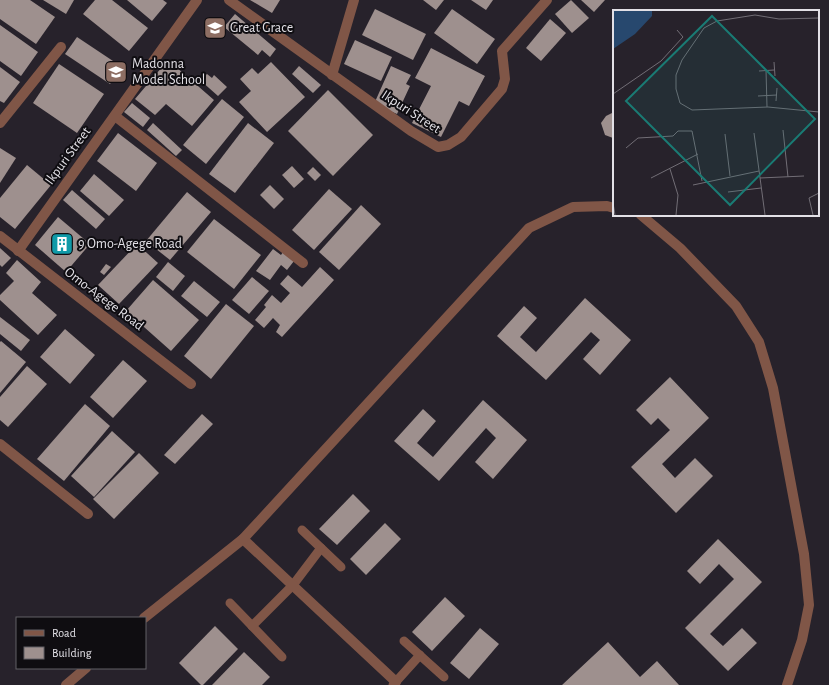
<svg xmlns="http://www.w3.org/2000/svg" width="829" height="685" viewBox="0 0 829 685" font-family="'Alegreya Sans',sans-serif">
  <rect width="100%" height="100%" fill="#27222b"/>
  <g fill="#9e908e">
    <path d="M0,0H30L55,17L36,44L0,19Z"/>
    <path d="M43,0H74L66,14Z"/>
    <path d="M95,0H112L148,28L129,51L83,14Z"/>
    <path d="M127,0H163L167,3L152,21Z"/>
    <path d="M250,0H280L272,13Z"/>
    <path d="M423,0H444L436,10Z"/>
    <path d="M471,0H493L486,10Z"/>
    <path d="M571,0L589,18L572,33L555,14Z"/>
    <path d="M581,0H605L594,12Z"/>
    <path d="M375,9L426,34L413,60L362,35Z"/>
    <path d="M452,9L495,39L477,64L434,33Z"/>
    <path d="M235,14L276,49L270,57L262,50L258,55L224,27Z"/>
    <path d="M550,19L566,33L541,61L526,48Z"/>
    <path d="M0,25L38,52L21,76L0,61Z"/>
    <path d="M77,37L122,67L110,84L65,54Z"/>
    <path d="M355,40L392,57L381,81L344,64Z"/>
    <path d="M431,48L485,76L469,106L459,101L441,137L412,123L431,86L415,78Z"/>
    <path d="M168,60L214,100L192,126L166,104L155,115L135,99Z"/>
    <path d="M271,62L305,97L267,132L239,102L251,91L240,79L252,68L258,74Z"/>
    <path d="M59,64L104,94L77,133L33,103Z"/>
    <path d="M299,66L321,85L313,93L292,74Z"/>
    <path d="M391,66L411,75L406,84L410,86L397,114L374,104Z"/>
    <path d="M0,67L20,82L4,103L0,101Z"/>
    <path d="M207,74L212,78L214,75L227,87L218,96L200,80Z"/>
    <path d="M328,90L373,135L333,176L288,131Z"/>
    <path d="M222,99L244,117L206,164L183,145Z"/>
    <path d="M132,103L150,118L143,127L124,112Z"/>
    <path d="M614,112V138H613L605,135L601,123L606,116Z"/>
    <path d="M153,123L182,150L176,156L147,130Z"/>
    <path d="M248,123L274,143L235,193L209,174Z"/>
    <path d="M118,133L157,163L136,191L97,161Z"/>
    <path d="M0,148L16,158L0,183Z"/>
    <path d="M27,165L51,185L15,229L0,217V198Z"/>
    <path d="M292,166L304,179L294,188L282,175Z"/>
    <path d="M313,167L321,175L315,181L307,173Z"/>
    <path d="M94,174L124,200L109,216L80,191Z"/>
    <path d="M270,185L284,199L274,209L260,195Z"/>
    <path d="M329,189L352,209L314,250L292,230Z"/>
    <path d="M72,190L105,219L96,229L63,200Z"/>
    <path d="M187,192L211,212L170,260L146,241Z"/>
    <path d="M361,205L381,224L339,270L319,252Z"/>
    <path d="M58,217L90,244L66,272L35,245Z"/>
    <path d="M214,219L261,255L234,289L187,252Z"/>
    <path d="M137,244L158,263L119,304L98,285Z"/>
    <path d="M0,248L11,258L2,267L0,265Z"/>
    <path d="M273,249L281,255L283,252L294,261L287,270L281,265L270,280L256,271Z"/>
    <path d="M17,260L41,282L32,293L57,315L38,335L0,300V295L14,281L6,273Z"/>
    <path d="M168,262L185,276L173,291L156,277Z"/>
    <path d="M106,264L111,267L104,275L100,272Z"/>
    <path d="M320,267L334,280L282,337L276,332L280,325L273,318L264,328L255,320L266,307L264,305L272,295L281,303L290,293L280,284L288,275L302,287Z"/>
    <path d="M252,277L269,291L249,314L232,300Z"/>
    <path d="M153,280L199,320L171,351L126,311Z"/>
    <path d="M194,281L220,302L207,317L181,296Z"/>
    <path d="M585,298L631,340L600,375L583,359L600,340L591,332L546,380L497,336L524,306L537,318L520,337L536,352Z"/>
    <path d="M226,304L254,326L211,379L184,356Z"/>
    <path d="M0,317L30,340L21,351L0,334Z"/>
    <path d="M65,329L95,355L70,384L40,357Z"/>
    <path d="M1,341L26,362L0,393V342Z"/>
    <path d="M123,360L147,381L113,418L90,397Z"/>
    <path d="M27,366L47,384L8,427L0,420V397Z"/>
    <path d="M670,377L709,418L662,464L675,478L695,458L713,476L676,513L631,467L670,430L658,418L651,425L636,410Z"/>
    <path d="M483,400L527,440L493,479L475,462L496,438L486,428L439,481L394,441L423,409L436,421L417,443L433,457Z"/>
    <path d="M85,404L110,426L64,481L37,459Z"/>
    <path d="M202,414L213,424L175,464L164,455Z"/>
    <path d="M112,431L135,452L94,497L71,476Z"/>
    <path d="M139,453L159,473L114,519L93,499Z"/>
    <path d="M353,494L370,511L337,545L319,529Z"/>
    <path d="M385,523L401,539L366,575L350,559Z"/>
    <path d="M718,539L762,582L710,634L723,646L742,628L757,643L728,671L685,628L734,579L719,564L700,584L687,571Z"/>
    <path d="M445,597L465,616L432,651L412,632Z"/>
    <path d="M215,626L238,649L203,685H201L179,663Z"/>
    <path d="M480,628L499,644L469,679L450,663Z"/>
    <path d="M608,642L640,677L657,661L679,685H562Z"/>
    <path d="M244,652L270,677L262,685H212Z"/>
  </g>
  <g fill="none" stroke-linecap="round" stroke-linejoin="round">
    <g stroke="#805647" stroke-width="9">
      <path d="M302,530L341,567"/>
      <path d="M230,603L282,657"/>
      <path d="M252,626L293,585L321,548"/>
      <path d="M404,641L444,677"/>
      <path d="M393,685L420,655"/>
    </g>
    <g stroke="#805647" stroke-width="10">
      <path d="M229,0L411,131L438,147L448,145L461,137L502,89L505,79L502,51L547,0"/>
      <path d="M332,75L354,0"/>
      <path d="M115,116L303,263"/>
      <path d="M0,123L61,47"/>
      <path d="M641,215L680,248L736,306L759,342L773,388L804,554L809,605L802,640L787,685"/>
      <path d="M0,236L191,384"/>
      <path d="M18,251L197,0"/>
      <path d="M0,444L88,514"/>
      <path d="M243,539L396,682"/>
      <path d="M144,618L243,539L529,228L573,207L607,206L614,208"/>
      <path d="M66,685L86,668"/>
    </g>
  </g>
  <defs>
    <g id="school-square" transform="scale(1.15)"><rect x="-9" y="-9" width="18" height="18" rx="4" fill="#8d6e63" stroke="#0f0d11"/><path d="M0-5L7-2L0 1L-7-2ZM-4 1L0 2.5L4 1V4Q0 6-4 4Z" fill="#fff"/></g>
    <g id="building-square" transform="scale(1.15)"><rect x="-9" y="-9" width="18" height="18" rx="4" fill="#0f9aa8" stroke="#0f0d11"/><path d="M-4-6H4V6H1V3H-1V6H-4ZM-2.5-4.3h1.7v1.8h-1.7ZM.8-4.3h1.7v1.8H.8ZM-2.5-1h1.7V.8h-1.7ZM.8-1h1.7V.8H.8Z" fill="#fff"/></g>
  </defs>
  <g fill-rule="evenodd">
    <use href="#school-square" x="215" y="28"/>
    <use href="#school-square" x="116" y="72"/>
    <use href="#building-square" x="62" y="244"/>
  </g>
  <g text-anchor="middle" dominant-baseline="central" stroke-width="4" stroke-linejoin="round" paint-order="stroke">
    <g font-size="14" fill="#e2e0e6" stroke="#0f0d11" text-anchor="start">
      <text x="230" y="28">Great Grace</text>
      <text x="132" y="64">Madonna<tspan x="132" dy="16">Model School</tspan></text>
      <text x="78" y="244">9 Omo-Agege Road</text>
    </g>
    <g font-size="14" fill="#e2e0e6" stroke="#0f0d11">
      <text transform="translate(411 112) rotate(33)">Ikpuri Street</text>
      <text transform="translate(68 156) rotate(-54)">Ikpuri Street</text>
      <text transform="translate(104 299) rotate(37)">Omo-Agege Road</text>
    </g>
  </g>
  <g transform="translate(613 10)">
    <rect width="206" height="206" fill="#27222b"/>
    <path d="M0,1H39V6L22,24L0,39Z" fill="#27486e"/>
    <path fill="none" stroke="#726e76" stroke-width="1" d="M206,8L166,9L142,5L104,11L91,18L69,50L63,65V79L67,93L79,100L155,97L206,102M161,52L162,66M153,60L154,97M146,61L161,60M0,84L48,51L70,27L64,20M145,86L164,85M163,91L164,78M170,120L175,167M141,123L152,205M112,124L117,166M13,138L25,128L60,126L65,121H79L89,171M57,159L65,185L63,205M38,168L85,144M147,168L191,166M80,175L146,161M115,182L148,178M0,193L2,205M200,205L196,188L206,183"/>
    <path fill="#1a7b74" fill-opacity="0.15" stroke="#1a7b74" stroke-width="2" d="M99,6L202,109L117,195L13,91Z"/>
    <rect width="206" height="206" fill="none" stroke="#e2e0e6" stroke-width="2"/>
  </g>
  <rect x="16" y="617" width="130" height="52" fill="#0f0d11" stroke="#636166"/>
  <rect x="24" y="630" width="20" height="6" fill="#805647" stroke="#636166"/>
  <text x="52" y="637" font-size="12" fill="#e2e0e6">Road</text>
  <rect x="24" y="647" width="20" height="12" fill="#9e908e" stroke="#636166"/>
  <text x="52" y="657" font-size="12" fill="#e2e0e6">Building</text>
</svg>
